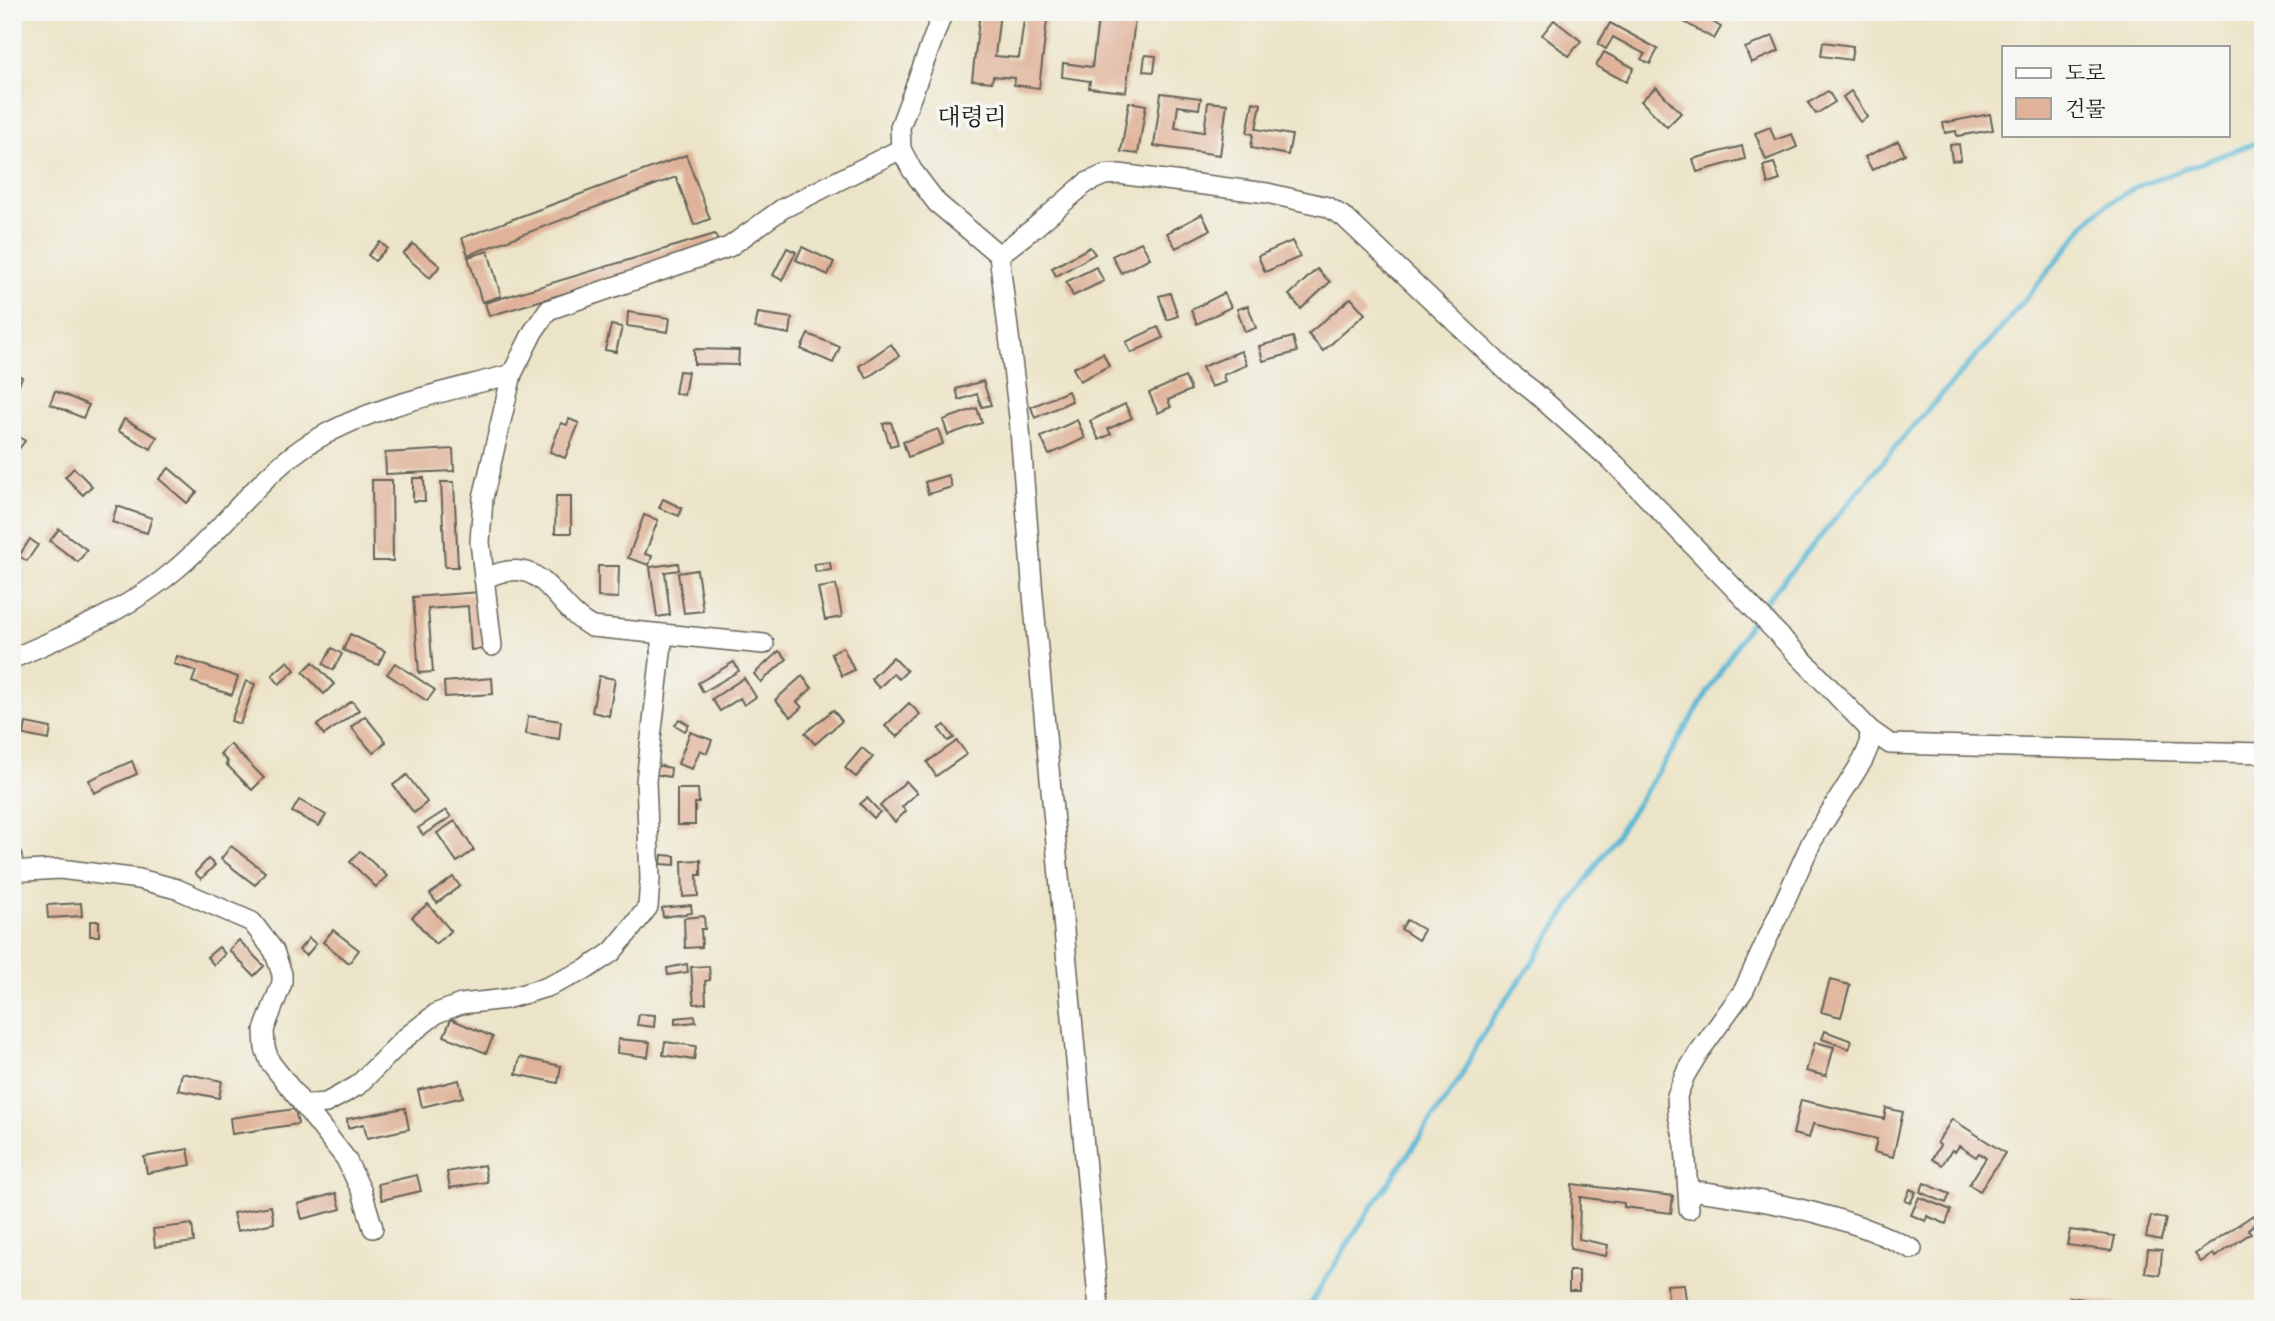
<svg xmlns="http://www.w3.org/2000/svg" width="2275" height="1321" viewBox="0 0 2275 1321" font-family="'IM FELL French Canon','Noto Serif KR',serif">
  <rect width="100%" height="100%" fill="#f6f6f2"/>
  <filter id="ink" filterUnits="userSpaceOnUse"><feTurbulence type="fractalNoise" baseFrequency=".0143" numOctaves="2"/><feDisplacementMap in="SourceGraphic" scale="14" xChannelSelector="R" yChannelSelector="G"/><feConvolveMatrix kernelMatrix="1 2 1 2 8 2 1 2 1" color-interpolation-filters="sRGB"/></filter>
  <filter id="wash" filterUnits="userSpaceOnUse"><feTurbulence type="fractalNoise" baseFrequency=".00686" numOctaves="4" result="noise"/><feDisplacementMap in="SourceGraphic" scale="28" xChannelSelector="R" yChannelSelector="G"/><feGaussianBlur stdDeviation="1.57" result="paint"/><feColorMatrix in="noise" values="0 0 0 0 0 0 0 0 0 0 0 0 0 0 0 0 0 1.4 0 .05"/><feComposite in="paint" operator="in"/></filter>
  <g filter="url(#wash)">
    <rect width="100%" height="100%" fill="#ece4c8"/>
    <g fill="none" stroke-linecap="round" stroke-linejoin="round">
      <g stroke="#56b7d5" stroke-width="5">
        <path d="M1762,606L1908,432L2004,325L2073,241L2084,225L2104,206L2136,187L2263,140"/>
        <path d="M1307,1309L1359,1226L1461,1077L1477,1044L1498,1011L1524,975L1668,757L1753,618"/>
      </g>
    </g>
    <g id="blocks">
      <g fill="#dfb299">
        <path d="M980,12H1000L995,56L1019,58L1025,12H1048L1039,88L1014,85L1015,78L993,76L992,82L972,80Z"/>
        <path d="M1099,12H1136L1126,92L1089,88L1090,81L1062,77L1063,63L1092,67Z"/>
        <path d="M1683,12H1696L1721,27L1714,39L1679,19Z"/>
        <path d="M1554,20L1581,41L1569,56L1542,35Z"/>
        <path d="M1610,23L1658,49L1650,64L1641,59L1645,54L1613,37L1606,49L1598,44Z"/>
        <path d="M1773,36L1779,51L1751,63L1745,48Z"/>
        <path d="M1823,42L1853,46L1851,60L1821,56Z"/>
        <path d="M1604,52L1634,68L1626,82L1596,66Z"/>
        <path d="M1145,55L1156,56L1154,72L1143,71Z"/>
        <path d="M1656,87L1681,113L1667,127L1641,101Z"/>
        <path d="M1828,91L1835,102L1816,114L1808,103Z"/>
        <path d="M1851,91L1868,117L1860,122L1843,97Z"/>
        <path d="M1161,93L1201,98L1199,109L1178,106L1175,128L1204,132L1208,102L1227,104L1220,155L1154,146Z"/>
        <path d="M1129,102L1146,105L1138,154L1121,152Z"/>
        <path d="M1253,102L1261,104L1256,129L1292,135L1288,155L1251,148L1253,134L1247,133Z"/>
        <path d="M1990,114L1993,130L1957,136L1956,131L1945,133L1943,123Z"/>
        <path d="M1770,127L1775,140L1792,134L1797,147L1766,160L1755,133Z"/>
        <path d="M1898,141L1905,154L1872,170L1865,157Z"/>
        <path d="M1959,144L1961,160L1952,161L1950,145Z"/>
        <path d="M1742,146L1745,159L1697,172L1693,159Z"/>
        <path d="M686,155L710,219L694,225L676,177L468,255L462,238Z"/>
        <path d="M1774,163L1780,180L1768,184L1763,166Z"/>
        <path d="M1202,214L1210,230L1176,248L1167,233Z"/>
        <path d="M715,234L720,247L489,316L485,303Z"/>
        <path d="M1292,241L1300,257L1265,272L1258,256Z"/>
        <path d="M380,242L387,248L375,261L368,255Z"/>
        <path d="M1141,242L1150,258L1121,273L1112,256Z"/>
        <path d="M413,244L440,266L430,278L403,254Z"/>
        <path d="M802,247L834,262L828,275L796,260Z"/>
        <path d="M1090,247L1095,254L1056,276L1052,268Z"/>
        <path d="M787,248L796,252L782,280L773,275Z"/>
        <path d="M488,251L501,296L482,302L468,257Z"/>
        <path d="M1096,267L1104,281L1073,296L1066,282Z"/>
        <path d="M1317,269L1330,282L1301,309L1289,295Z"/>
        <path d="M1170,293L1178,316L1167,320L1159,296Z"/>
        <path d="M1224,293L1231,307L1197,324L1191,310Z"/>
        <path d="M1351,298L1365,314L1323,351L1308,334Z"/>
        <path d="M1248,306L1256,328L1245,332L1237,309Z"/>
        <path d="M628,312L670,318L668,332L627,326Z"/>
        <path d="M758,313L792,318L790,334L755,328Z"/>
        <path d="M611,325L622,327L616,352L605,350Z"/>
        <path d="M1158,327L1163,338L1131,353L1126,342Z"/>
        <path d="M808,334L840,347L833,363L801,349Z"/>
        <path d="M1293,337L1297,352L1263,361L1259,346Z"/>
        <path d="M891,344L899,356L867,378L859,366Z"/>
        <path d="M694,349L739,350L738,365L694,364Z"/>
        <path d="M1241,351L1247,365L1223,375L1225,382L1211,387L1202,367Z"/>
        <path d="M1103,353L1109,366L1080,381L1073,368Z"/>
        <path d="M679,371L688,372L684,395L675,393Z"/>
        <path d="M12,373L22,377L17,390L12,388Z"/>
        <path d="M1185,377L1191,390L1168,400L1171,407L1158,413L1149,393Z"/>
        <path d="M983,381L991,405L982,407L977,394L959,400L956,389Z"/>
        <path d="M55,391L89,405L83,418L50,404Z"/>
        <path d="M1068,391L1072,401L1035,418L1031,407Z"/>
        <path d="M1125,404L1132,418L1108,429L1111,434L1099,440L1090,421Z"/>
        <path d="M977,408L982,423L948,435L943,420Z"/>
        <path d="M124,419L157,437L151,449L118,431Z"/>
        <path d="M569,419L579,423L565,458L550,452L561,423L567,425Z"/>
        <path d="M1077,420L1085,438L1049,455L1041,437Z"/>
        <path d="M891,422L898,444L890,446L883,424Z"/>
        <path d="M938,429L943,444L908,457L903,442Z"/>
        <path d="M12,432L25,441L15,454L12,452Z"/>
        <path d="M453,449L454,471L386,474L385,453Z"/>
        <path d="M74,468L92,486L83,495L65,477Z"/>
        <path d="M169,468L197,492L187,503L159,479Z"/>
        <path d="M948,475L952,487L928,494L925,482Z"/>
        <path d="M413,478H424L425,501H413Z"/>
        <path d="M372,480H392L393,561H373Z"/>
        <path d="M441,482H454L458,567H445Z"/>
        <path d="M556,496H571V533H555Z"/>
        <path d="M663,499L682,508L679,516L659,508Z"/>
        <path d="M117,506L152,518L147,533L112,522Z"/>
        <path d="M644,515L658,520L645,554L652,556L649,565L628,558Z"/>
        <path d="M59,529L87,550L78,562L50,541Z"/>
        <path d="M30,539L38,545L27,561L19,556Z"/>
        <path d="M830,562L831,570L816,572L814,564Z"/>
        <path d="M678,563L679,570L665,572L670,615L657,617L650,567Z"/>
        <path d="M598,566H619L618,598L598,597Z"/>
        <path d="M697,570L703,611L684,613L678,573Z"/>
        <path d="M836,585L842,617L825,620L818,588Z"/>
        <path d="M480,592L484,649L471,650L468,606L428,609L433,672L419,673L413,597Z"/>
        <path d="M350,634L385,651L378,665L343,650Z"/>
        <path d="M843,647L854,670L842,676L831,653Z"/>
        <path d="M332,648L342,654L333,670L323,664Z"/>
        <path d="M779,651L787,659L761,682L754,674Z"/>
        <path d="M177,656L238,677L232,695L192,682L196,671L174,664Z"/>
        <path d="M893,657L907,671L899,679L893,674L879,688L871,679Z"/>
        <path d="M288,661L295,670L279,684L272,675Z"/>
        <path d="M313,662L334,684L324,694L303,672Z"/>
        <path d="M734,662L739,671L703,692L698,683Z"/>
        <path d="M395,663L435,690L427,701L387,674Z"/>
        <path d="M599,676L615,679L609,716L592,712Z"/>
        <path d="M802,676L812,688L797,702L802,707L791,717L775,700Z"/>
        <path d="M492,678L493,694L445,697L444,682Z"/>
        <path d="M744,678L756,697L744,705L740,698L720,711L712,699Z"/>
        <path d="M246,681L255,684L240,724L231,721Z"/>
        <path d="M352,701L359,710L324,735L317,725Z"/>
        <path d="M909,703L920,714L897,737L885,726Z"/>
        <path d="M833,710L842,721L815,744L805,733Z"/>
        <path d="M365,716L386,742L373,753L351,727Z"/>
        <path d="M528,716L561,721L559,739L526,734Z"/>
        <path d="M679,719L689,725L685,731L675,725Z"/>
        <path d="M26,723L51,728L49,740L24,735Z"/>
        <path d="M945,725L954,738L948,741L939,729Z"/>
        <path d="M690,732L712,740L707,753L700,750L692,769L678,764Z"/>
        <path d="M957,741L967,754L936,776L927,762Z"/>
        <path d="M230,744L264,778L252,790L226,764L228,762L220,754Z"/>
        <path d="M862,748L873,757L856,777L845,768Z"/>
        <path d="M132,761L137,774L94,793L89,780Z"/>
        <path d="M656,765L671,768L670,777L654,774Z"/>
        <path d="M407,775L427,802L414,813L393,785Z"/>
        <path d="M906,781L917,793L902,807L906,811L895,822L880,806Z"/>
        <path d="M677,789H698L699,803H695V825H677Z"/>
        <path d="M867,798L880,812L874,818L860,804Z"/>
        <path d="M299,800L326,815L319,826L292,812Z"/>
        <path d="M446,810L451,817L423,835L418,828Z"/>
        <path d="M455,821L474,850L457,862L437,833Z"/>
        <path d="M231,846L265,872L255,885L221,859Z"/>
        <path d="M360,851L387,876L376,887L350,862Z"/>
        <path d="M662,855L675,856V865L661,864Z"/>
        <path d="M208,859L215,865L201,879L195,873Z"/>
        <path d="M701,860V875H697L698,896L683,897L682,861Z"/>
        <path d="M453,877L460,886L437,903L430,894Z"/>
        <path d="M81,903L82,916L48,918L47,905Z"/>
        <path d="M428,904L451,931L435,944L412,917Z"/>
        <path d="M691,905L692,913L663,917L662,908Z"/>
        <path d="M704,916L705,929H701L702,947L685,948L684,918Z"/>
        <path d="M1407,920L1424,930L1418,940L1401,929Z"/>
        <rect x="90" y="921" width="9" height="15"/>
        <path d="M333,930L359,950L349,963L323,942Z"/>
        <path d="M309,938L316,944L306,956L299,950Z"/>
        <path d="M12,939L19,943L12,954Z"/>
        <path d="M239,940L264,966L254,976L229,950Z"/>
        <path d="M219,947L225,954L214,965L207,957Z"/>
        <path d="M687,964L688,972L668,975L667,968Z"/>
        <path d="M709,966L710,980L705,981L706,1003L694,1004L691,967Z"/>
        <path d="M1830,980L1850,985L1841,1017L1821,1012Z"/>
        <path d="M639,1014L655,1015L654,1027L637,1025Z"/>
        <path d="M695,1016L696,1022L675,1024V1018Z"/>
        <path d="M451,1019L493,1037L486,1053L444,1036Z"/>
        <path d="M1825,1031L1852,1041L1849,1049L1822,1039Z"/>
        <path d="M618,1039L650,1042L648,1057L617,1053Z"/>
        <path d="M665,1042L696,1046L694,1060L663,1055Z"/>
        <path d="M1815,1042L1834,1047L1826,1076L1806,1071Z"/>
        <path d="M520,1057L561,1066L558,1083L516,1074Z"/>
        <path d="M182,1073L222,1081L219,1098L178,1090Z"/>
        <path d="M459,1080L463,1097L422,1107L418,1090Z"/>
        <path d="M1801,1100L1884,1119L1886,1108L1903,1112L1893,1157L1874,1152L1877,1139L1813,1124L1809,1138L1793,1134Z"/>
        <path d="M405,1108L409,1129L367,1138L364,1124L348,1128L347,1119Z"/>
        <path d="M295,1109L298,1124L232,1134L230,1118Z"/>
        <path d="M1952,1119L2005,1153L1980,1191L1969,1185L1986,1158L1979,1153L1976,1157L1959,1146L1955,1152L1952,1150L1942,1165L1932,1159L1940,1145L1937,1143Z"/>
        <path d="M188,1149L191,1165L147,1173L144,1157Z"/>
        <path d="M484,1165L487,1182L450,1188L447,1172Z"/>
        <path d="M417,1175L421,1191L382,1200L378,1184Z"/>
        <path d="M1924,1183L1950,1194L1946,1203L1920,1192Z"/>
        <path d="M1572,1184L1673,1196L1671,1213L1624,1207V1203L1580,1197L1579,1239L1608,1245L1606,1256L1570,1249Z"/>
        <path d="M1910,1189L1916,1192L1910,1203L1905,1201Z"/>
        <path d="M336,1193L341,1209L302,1219L298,1204Z"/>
        <path d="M1919,1197L1951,1210L1946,1224L1927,1216L1926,1221L1911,1215Z"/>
        <path d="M271,1206L274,1223L237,1231L233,1213Z"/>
        <path d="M2253,1215L2258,1222L2248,1229L2251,1233L2215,1257L2213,1254L2201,1262L2195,1254Z"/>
        <path d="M2151,1216L2166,1219L2161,1240L2146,1237Z"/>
        <path d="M192,1224L194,1242L155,1247L153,1229Z"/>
        <path d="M2070,1230L2115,1236L2112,1251L2067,1245Z"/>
        <path d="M2148,1249L2162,1250L2160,1275L2145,1273Z"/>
        <rect x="1569" y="1271" width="10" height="20"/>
        <path d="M1684,1284L1687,1309H1669L1667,1285Z"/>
        <path d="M2070,1297L2126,1305V1309H2068Z"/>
      </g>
    </g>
  </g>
  <g filter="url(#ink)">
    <use href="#blocks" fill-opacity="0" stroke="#656258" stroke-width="2"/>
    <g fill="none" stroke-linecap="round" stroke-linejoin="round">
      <g stroke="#656258" stroke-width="22">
        <g id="street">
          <path d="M943,12L900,127L901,149L912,170L937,203L999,255L1019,417L1033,595L1099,1309"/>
          <path d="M999,255L1034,228L1086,183L1104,175L1119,174L1267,193L1328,207L1344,217L1507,371L1533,391L1616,465L1870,730L1890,744L2263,753"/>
          <path d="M484,579C545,549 551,606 592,627L764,644"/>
          <path d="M492,646L480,542L483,498L512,374L533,332L548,310L729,247L782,209L901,149"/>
          <path d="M12,659C69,633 127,611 175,570C222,531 263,470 315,440C374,405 446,392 512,374"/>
          <path d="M12,857L13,869L26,871L60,869L139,879L177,889L252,922L274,951L282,974V983L264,1030L265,1048L270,1062L346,1159L362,1192L373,1228"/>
          <path d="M303,1105L326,1103L357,1086L404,1039L437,1013L461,1004L506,999L547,987L585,970L612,952L631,929L648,907L650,879L646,781L663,636"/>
          <path d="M1689,1190C1744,1197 1799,1206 1853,1224C1873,1230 1893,1240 1912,1249"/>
          <path d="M1689,1209L1685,1145L1678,1115L1677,1096L1685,1075L1699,1052L1744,990L1812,841L1863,760L1869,746L1870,730"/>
        </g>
      </g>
      <use href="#street" stroke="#fff" stroke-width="19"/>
    </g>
  </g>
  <g text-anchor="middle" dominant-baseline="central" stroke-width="7" stroke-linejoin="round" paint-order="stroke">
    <g font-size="24" fill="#1c1c1c" stroke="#f6f6f2">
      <text x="972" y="117">대령리</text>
    </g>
  </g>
  <rect width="2275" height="1321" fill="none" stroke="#f6f6f2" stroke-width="42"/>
  <rect x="2002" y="46" width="228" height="91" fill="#f6f6f2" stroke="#9f9f9c" stroke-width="2"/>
  <rect x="2016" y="68" width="35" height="10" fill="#ffffff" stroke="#9f9f9c" stroke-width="2"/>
  <text x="2065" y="80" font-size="21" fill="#1c1c1c">도로</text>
  <rect x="2016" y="98" width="35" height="21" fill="#dfb299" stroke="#9f9f9c" stroke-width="2"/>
  <text x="2065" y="116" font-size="21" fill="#1c1c1c">건물</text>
</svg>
